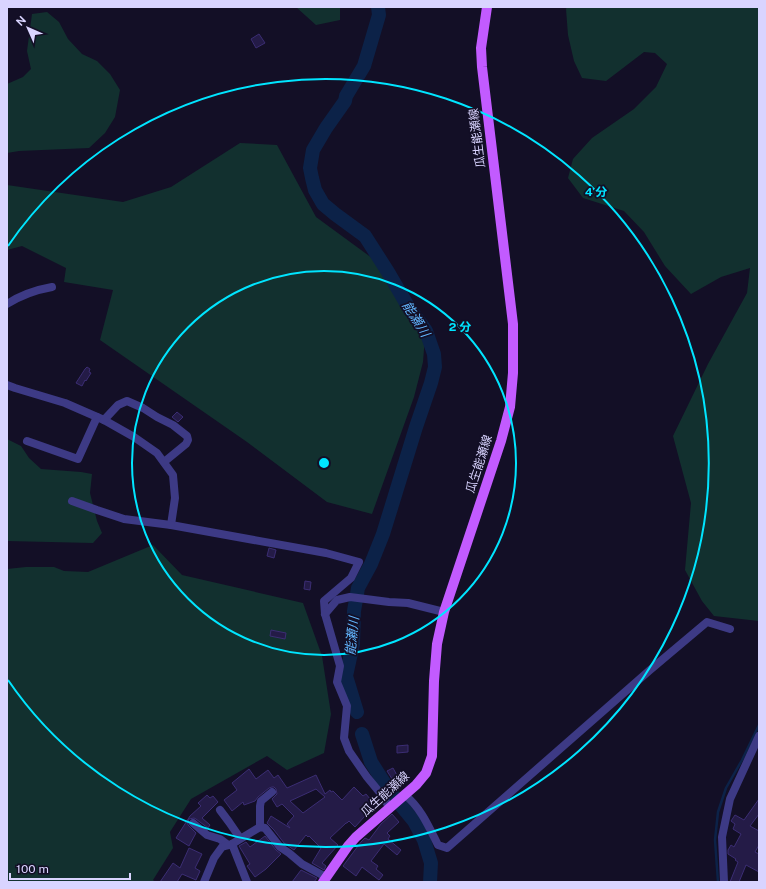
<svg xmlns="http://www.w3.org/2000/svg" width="766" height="889" viewBox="0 0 766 889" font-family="'Public Sans','Noto Sans JP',sans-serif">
  <rect width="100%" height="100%" fill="#130f26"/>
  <g fill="#12302f">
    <path d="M296,7H340V20L316,25Z"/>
    <path d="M567,7H759V621L714,616L702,601L685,570L691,503L673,436L708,364L747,293L750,268L721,277L691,294L665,266L644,232L624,211L583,198L568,178L573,159L592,138L634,109L656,87L667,64L655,53L644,52L606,81L582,78L574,61L568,35L566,9Z"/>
    <path d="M47,12L59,22L68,39L82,54L97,61L110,74L120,90L115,117L105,133L89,148L19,151L7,153V84L23,77L31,69L27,51L32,14Z"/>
    <path d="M240,143L277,145L316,217L387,269L425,336L423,362L414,397L372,514L327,502L247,442L100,340L113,290L64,282L66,268L22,246L7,250V185L123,202L171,187Z"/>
    <path d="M7,439L21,446L29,458L41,469L81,472L92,474L90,493L97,521L102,533L93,543L7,541Z"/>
    <path d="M153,545L182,575L303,603L322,656L331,714L324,753L287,770L267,756L191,799L170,832L173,848L153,880L155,882H7V569L26,567H54L64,571L88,572Z"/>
  </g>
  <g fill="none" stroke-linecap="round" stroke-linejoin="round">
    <path stroke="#0c2248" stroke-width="2.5" d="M718,882L715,840L718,812L726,788L742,760L759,725"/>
    <g stroke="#0c2248" stroke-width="14">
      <path d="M357,712L346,676L353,644L354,611L358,588L371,564L383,534L416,427L431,383L435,367L434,354L426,331L409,308L388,272L365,236L335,214L323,204L315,190L312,178L310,168L313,150L326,128L345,101L346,96L364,66L379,15L378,7"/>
      <path d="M362,734L371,762L390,792L414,821L424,840L431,863L430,882"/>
    </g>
  </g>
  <g fill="#241b47" stroke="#3b2d73" fill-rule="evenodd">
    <path d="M259,34L265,43L256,48L251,39Z"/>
    <path d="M87,367L90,369L89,372L91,373L86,381L85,380L82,386L76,383L85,369Z"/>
    <path d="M177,412L183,417L178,422L172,417Z"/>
    <path d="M269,548L276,550L274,558L267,556Z"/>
    <path d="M305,581L311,582L310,590L304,589Z"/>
    <path d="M271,630L286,633L285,639L270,636Z"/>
    <path d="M408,745V752L397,753V746Z"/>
    <path d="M393,768L399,779L394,782L387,771Z"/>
    <path d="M249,769L256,779L268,770L274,778L278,775L287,788L316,775L325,794L330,790L331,792L333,791L342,800L354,787L363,796L366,794L375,805L355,827L349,821L347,823H346L330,838L338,845L322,863L326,866L324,870L312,863L321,848L309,836L308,837L306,835L294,850L284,843L274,830L267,823L271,816L290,828L287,824L294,816L282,804L277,807L272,799L277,794L276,789L274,787H272L269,788L258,797L255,801L244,805L243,802L232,811L224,800L237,790L232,783ZM316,789L325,797L303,813L290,801Z"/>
    <path d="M207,795L210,798L213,796L218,802L202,818L210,825L208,828L196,819L194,818L189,819L188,822V825L196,833L189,846L176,838L190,816L201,806L198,803Z"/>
    <path d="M759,799V814L750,826L759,831V845L755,852L759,854V872L746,865L739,882H730L738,862L735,860L736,859L728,854V850L731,845L734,847L741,834L733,829L735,824L731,821L735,815L744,820Z"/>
    <path d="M392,814L399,822L387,833L390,836L388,839L401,850L397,855L384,844L371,861L378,866L376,869L383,875L379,880L362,867L356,876L343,866L361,842L365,838L369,840L381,824Z"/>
    <path d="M265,836L276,850L281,854L266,869L255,877L247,866L250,864L239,846L246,842L250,847Z"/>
    <path d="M189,848L202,854L195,868L200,871L196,880L182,874L177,882H160L173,863L180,868Z"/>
    <path d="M301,870L317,878L314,882H292Z"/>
  </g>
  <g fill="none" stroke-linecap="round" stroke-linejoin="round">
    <g stroke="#3d3a85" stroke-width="8">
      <path d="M7,304C21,295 35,290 52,287"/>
      <path d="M7,385L15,388L65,403L104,420L134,437L157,453L173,475L175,498L171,525L326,553L359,562L351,578L324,601L325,614L340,666L337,682L347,706L344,738L349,751L367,777L381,794L390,808"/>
      <path d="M104,420L118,405L127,401L143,408L157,417L173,425L187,436L188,440L186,444L164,462"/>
      <path d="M27,441L78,459L97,417"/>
      <path d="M72,501L97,510L124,519L171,525"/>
      <path d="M325,614L337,600L350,597L389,602L408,603L444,612"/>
      <path d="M405,795C421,808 429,827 438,845L447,848L650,670L707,622L730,629"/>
      <path d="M220,810L229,822L240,838"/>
      <path d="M193,823L207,835L220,839L228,845"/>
      <path d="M260,827V806L261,801L272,792"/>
      <path d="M232,844L260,827L265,828L280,847L289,853L302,864L326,877"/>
      <path d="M204,882L214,858L222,847L232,844L247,882"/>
      <path d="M724,882L722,837L730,799L759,736"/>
    </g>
    <path stroke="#c25bff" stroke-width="10" d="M323,882L348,846L356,837L416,785L426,773L432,756L434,681L437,644L444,612L501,441L510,407L513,373V324L482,67L481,48L487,7"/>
  </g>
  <g fill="none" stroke="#00e5ff" stroke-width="2">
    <circle cx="324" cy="463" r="192"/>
    <path d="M8 246A384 384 0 1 1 8 680"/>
  </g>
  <g text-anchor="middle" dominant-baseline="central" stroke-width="3.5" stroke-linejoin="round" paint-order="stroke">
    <g font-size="12" fill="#d9d4ff" stroke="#130f26">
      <text transform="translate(477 138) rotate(-97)">瓜生能瀬線</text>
      <text transform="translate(479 464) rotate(-72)">瓜生能瀬線</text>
      <text transform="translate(385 794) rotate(-42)">瓜生能瀬線</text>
    </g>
    <g font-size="13" font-style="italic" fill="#62b6ff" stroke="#130f26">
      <text transform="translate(416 319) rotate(58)">能瀬川</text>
      <text transform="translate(352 636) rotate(-84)">能瀬川</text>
    </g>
  </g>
  <circle cx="324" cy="463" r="6" fill="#00e5ff" stroke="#130f26" stroke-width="2"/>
  <g font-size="12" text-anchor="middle" font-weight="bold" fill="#00e5ff" stroke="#130f26" stroke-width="3.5" stroke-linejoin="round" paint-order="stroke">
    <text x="596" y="196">4 分</text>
    <text x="460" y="331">2 分</text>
  </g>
  <rect width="766" height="889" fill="none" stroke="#d9d4ff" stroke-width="16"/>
  <g transform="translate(28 28) rotate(315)" stroke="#130f26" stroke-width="3" paint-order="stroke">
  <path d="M0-3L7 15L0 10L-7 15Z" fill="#d9d4ff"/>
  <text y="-6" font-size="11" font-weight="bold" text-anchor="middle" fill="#d9d4ff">N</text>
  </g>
  <path d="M10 873v6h120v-6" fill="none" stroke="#d9d4ff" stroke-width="2"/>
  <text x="16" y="873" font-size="12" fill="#d9d4ff" stroke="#130f26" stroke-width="3" paint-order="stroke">100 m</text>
</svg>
